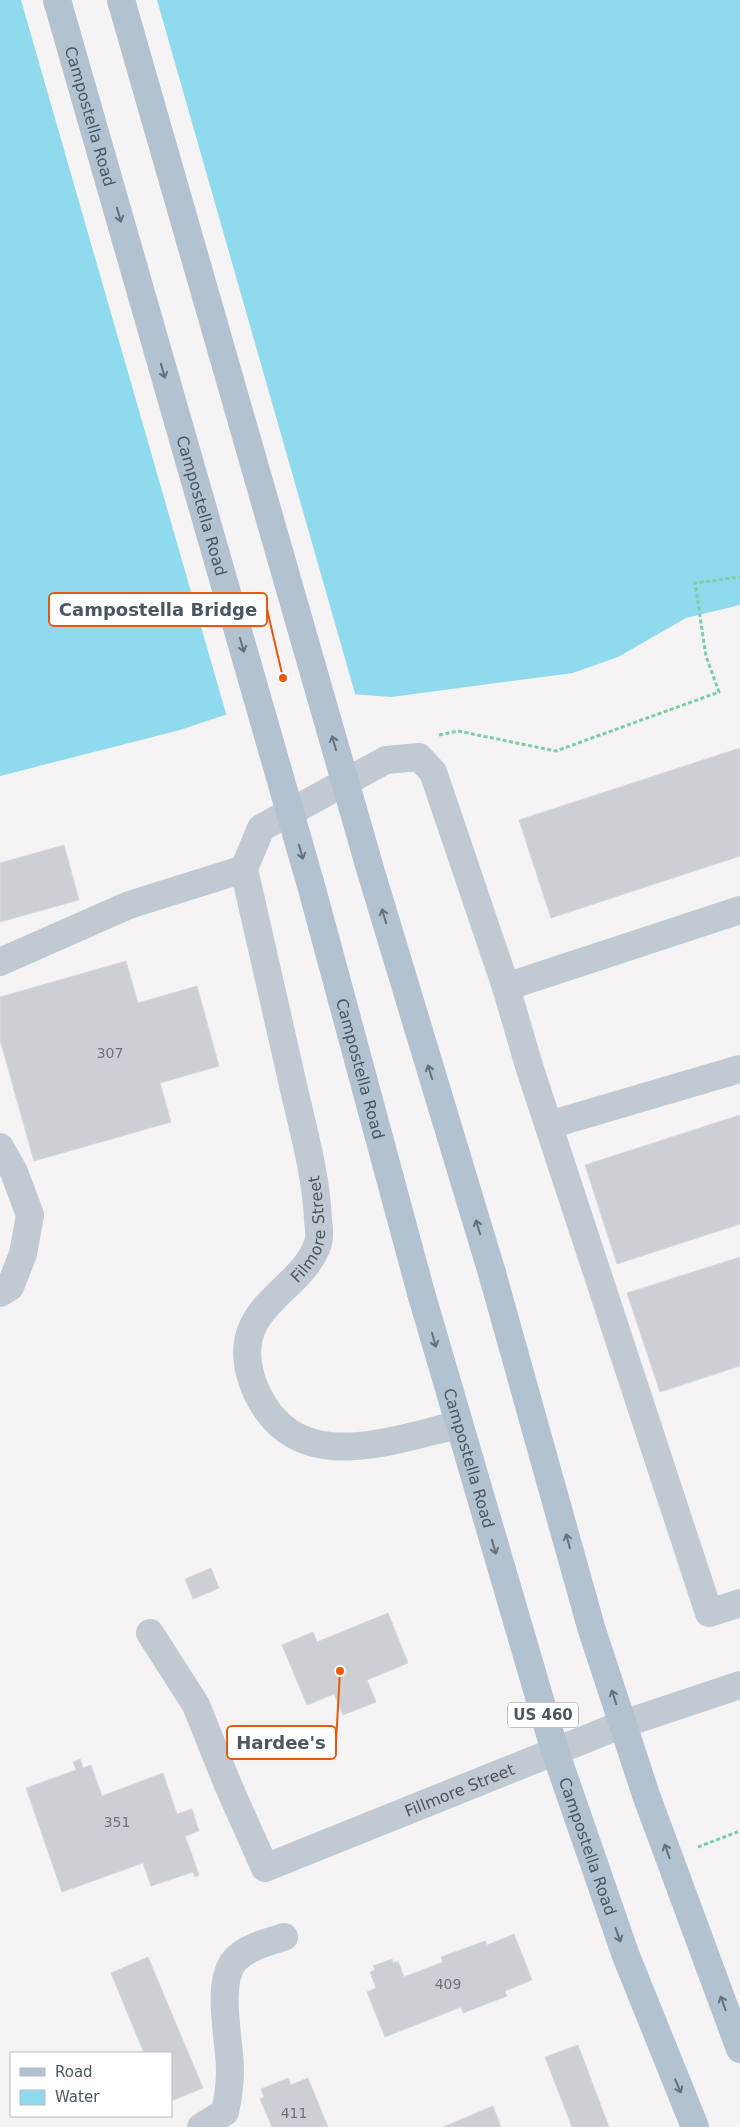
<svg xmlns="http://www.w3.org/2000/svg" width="740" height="2127" viewBox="0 0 740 2127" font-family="'DejaVu Sans',sans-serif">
  <rect width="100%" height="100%" fill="#f5f3f3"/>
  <path fill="#90daee" d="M0,0H740V605L686,618L618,657L573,673L391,697L299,690L180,730L0,776Z"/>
  <path fill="#f5f3f3" d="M21,0H157L356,697L299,692L227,717Z"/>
  <g fill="#cdcfd5" stroke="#d7d9de">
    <path d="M740,748V856L551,918L519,820Z"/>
    <path d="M64,845L79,900L0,922V863Z"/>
    <path d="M126,961L138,1003L197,986L219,1066L160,1083L171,1122L34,1161L0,1040V997Z"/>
    <path d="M740,1115V1224L617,1264L585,1165Z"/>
    <path d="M740,1257V1366L660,1392L627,1293Z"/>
    <path d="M211,1568L219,1588L193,1599L185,1579Z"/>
    <path d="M388,1613L408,1663L367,1680L376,1702L343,1715L334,1694L307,1705L282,1645L313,1632L317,1642Z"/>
    <path d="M80,1759L83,1768L91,1765L102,1796L163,1773L177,1814L192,1809L199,1831L185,1836L199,1875L195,1877L193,1872L151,1886L143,1863L62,1892L26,1788L76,1770L73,1762Z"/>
    <path d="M514,1934L532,1980L505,1991L507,1996L463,2013L461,2007L385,2037L367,1992L376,1988L370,1972L375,1970L373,1966L392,1959L393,1963L398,1961L404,1977L443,1962L441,1957L485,1941L487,1945Z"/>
    <path d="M148,1957L203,2088L171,2101V2053H144L111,1973Z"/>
    <path d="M578,2045L609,2127H572L545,2057Z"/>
    <path d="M288,2078L291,2085L308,2078L328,2127H272L260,2099L264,2097L261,2089Z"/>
    <path d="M493,2106L501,2127H443Z"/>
  </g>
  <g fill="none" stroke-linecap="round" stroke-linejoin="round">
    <g stroke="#7ad0a6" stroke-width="3" stroke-dasharray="4 2.5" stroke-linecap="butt">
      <path d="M439,735L458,731L556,751L719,692L706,656L695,583L740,577"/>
      <path d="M698,1847L740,1831"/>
    </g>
    <g stroke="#c1cad2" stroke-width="28">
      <path d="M0,962L129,905L244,869"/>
      <path d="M506,987L529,1066L709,1613L740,1603"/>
      <path d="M549,1125L740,1069"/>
      <path d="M0,1147L14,1172L30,1215L23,1254L10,1287L0,1293"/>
      <path id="s1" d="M458,1425C387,1441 296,1478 256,1391C247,1370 243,1347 253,1326C268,1295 308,1276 318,1243C320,1237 319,1227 318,1220C316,1174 303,1129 293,1085C276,1013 260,941 244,869L261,828L386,760L419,757L433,772L506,987L740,910"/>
      <path id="s2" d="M150,1633L196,1705L228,1785L265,1868L623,1724L740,1685"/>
      <path d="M201,2127L225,2112C228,2098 230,2084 230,2070C230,2041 215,1983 235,1960C247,1947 268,1942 284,1937"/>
    </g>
    <g stroke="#b3c2d1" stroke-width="28">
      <path d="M492,1273L591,1627L646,1795L740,2049"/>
      <path id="s3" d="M421,1293L555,1751L626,1956L695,2127"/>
    </g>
    <g stroke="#b3c2d1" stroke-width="28">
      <path id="s4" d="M57,0L312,889L421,1293"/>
      <path d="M121,0L371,872L492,1273"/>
    </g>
  </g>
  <defs><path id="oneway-shaft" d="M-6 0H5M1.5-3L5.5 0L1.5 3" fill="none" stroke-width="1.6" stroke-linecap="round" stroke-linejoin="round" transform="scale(1.25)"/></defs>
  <g stroke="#64717d">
    <use href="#oneway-shaft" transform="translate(119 215) rotate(74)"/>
    <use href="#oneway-shaft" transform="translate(163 371) rotate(74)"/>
    <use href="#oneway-shaft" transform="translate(242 645) rotate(74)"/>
    <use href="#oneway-shaft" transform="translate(334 743) rotate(-106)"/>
    <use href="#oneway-shaft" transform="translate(301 852) rotate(74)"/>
    <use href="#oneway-shaft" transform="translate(384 916) rotate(-107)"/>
    <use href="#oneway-shaft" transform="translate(430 1072) rotate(-107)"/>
    <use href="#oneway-shaft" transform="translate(478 1227) rotate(-107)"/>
    <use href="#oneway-shaft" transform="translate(434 1340) rotate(74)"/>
    <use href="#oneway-shaft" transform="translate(568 1541) rotate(-105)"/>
    <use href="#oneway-shaft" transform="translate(494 1547) rotate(74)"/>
    <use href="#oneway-shaft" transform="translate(614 1697) rotate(-108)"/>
    <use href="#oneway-shaft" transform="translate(667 1851) rotate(-110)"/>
    <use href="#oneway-shaft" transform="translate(618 1935) rotate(70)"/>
    <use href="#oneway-shaft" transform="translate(723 2003) rotate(-110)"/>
    <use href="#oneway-shaft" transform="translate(678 2086) rotate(67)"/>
  </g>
  <g text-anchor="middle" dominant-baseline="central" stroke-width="4" stroke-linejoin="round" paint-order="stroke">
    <g font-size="14" fill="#6b747e">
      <text x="110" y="1053">307</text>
      <text x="117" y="1822">351</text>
      <text x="448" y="1984">409</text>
      <text x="294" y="2113">411</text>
    </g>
    <rect fill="#fff" stroke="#808990" stroke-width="1" x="508" y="1702.5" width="70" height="25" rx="4"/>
    <g font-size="15" font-weight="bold" fill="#4a5661">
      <text x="543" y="1715">US 460</text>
    </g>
    <g font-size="16" fill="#4a5661" stroke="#fff">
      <text stroke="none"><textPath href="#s4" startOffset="121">Campostella Road</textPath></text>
      <text stroke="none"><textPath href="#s4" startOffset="526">Campostella Road</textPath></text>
      <text stroke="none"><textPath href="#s4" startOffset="1111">Campostella Road</textPath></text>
      <text stroke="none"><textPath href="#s1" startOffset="412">Filmore Street</textPath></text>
      <text stroke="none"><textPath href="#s3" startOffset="172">Campostella Road</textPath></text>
      <text stroke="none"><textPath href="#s2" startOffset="472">Fillmore Street</textPath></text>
      <text stroke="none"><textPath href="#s3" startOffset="578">Campostella Road</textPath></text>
    </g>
  </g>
  <path fill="none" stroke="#e8590c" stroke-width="2" d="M283 678L267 609M340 1671L336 1742"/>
  <g fill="#e8590c" stroke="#fff" stroke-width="2">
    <circle cx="283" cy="678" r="5"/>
    <circle cx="340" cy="1671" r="5"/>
  </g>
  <g fill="#fff" stroke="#e8590c" stroke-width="2">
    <rect x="49" y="593" width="218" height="33" rx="5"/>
    <rect x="227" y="1726" width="109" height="33" rx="5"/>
  </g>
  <g font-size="18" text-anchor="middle" font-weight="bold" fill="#4a5661">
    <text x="158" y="616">Campostella Bridge</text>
    <text x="281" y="1749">Hardee's</text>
  </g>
  <rect x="10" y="2052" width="162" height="65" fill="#ffffff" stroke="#b7bbc0"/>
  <rect x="20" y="2068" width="25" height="8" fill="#b3c2d1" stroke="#b7bbc0"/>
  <text x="55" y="2077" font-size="15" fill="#4a5661">Road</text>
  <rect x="20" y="2090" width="25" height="15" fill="#90daee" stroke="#b7bbc0"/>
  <text x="55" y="2102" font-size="15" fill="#4a5661">Water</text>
</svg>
